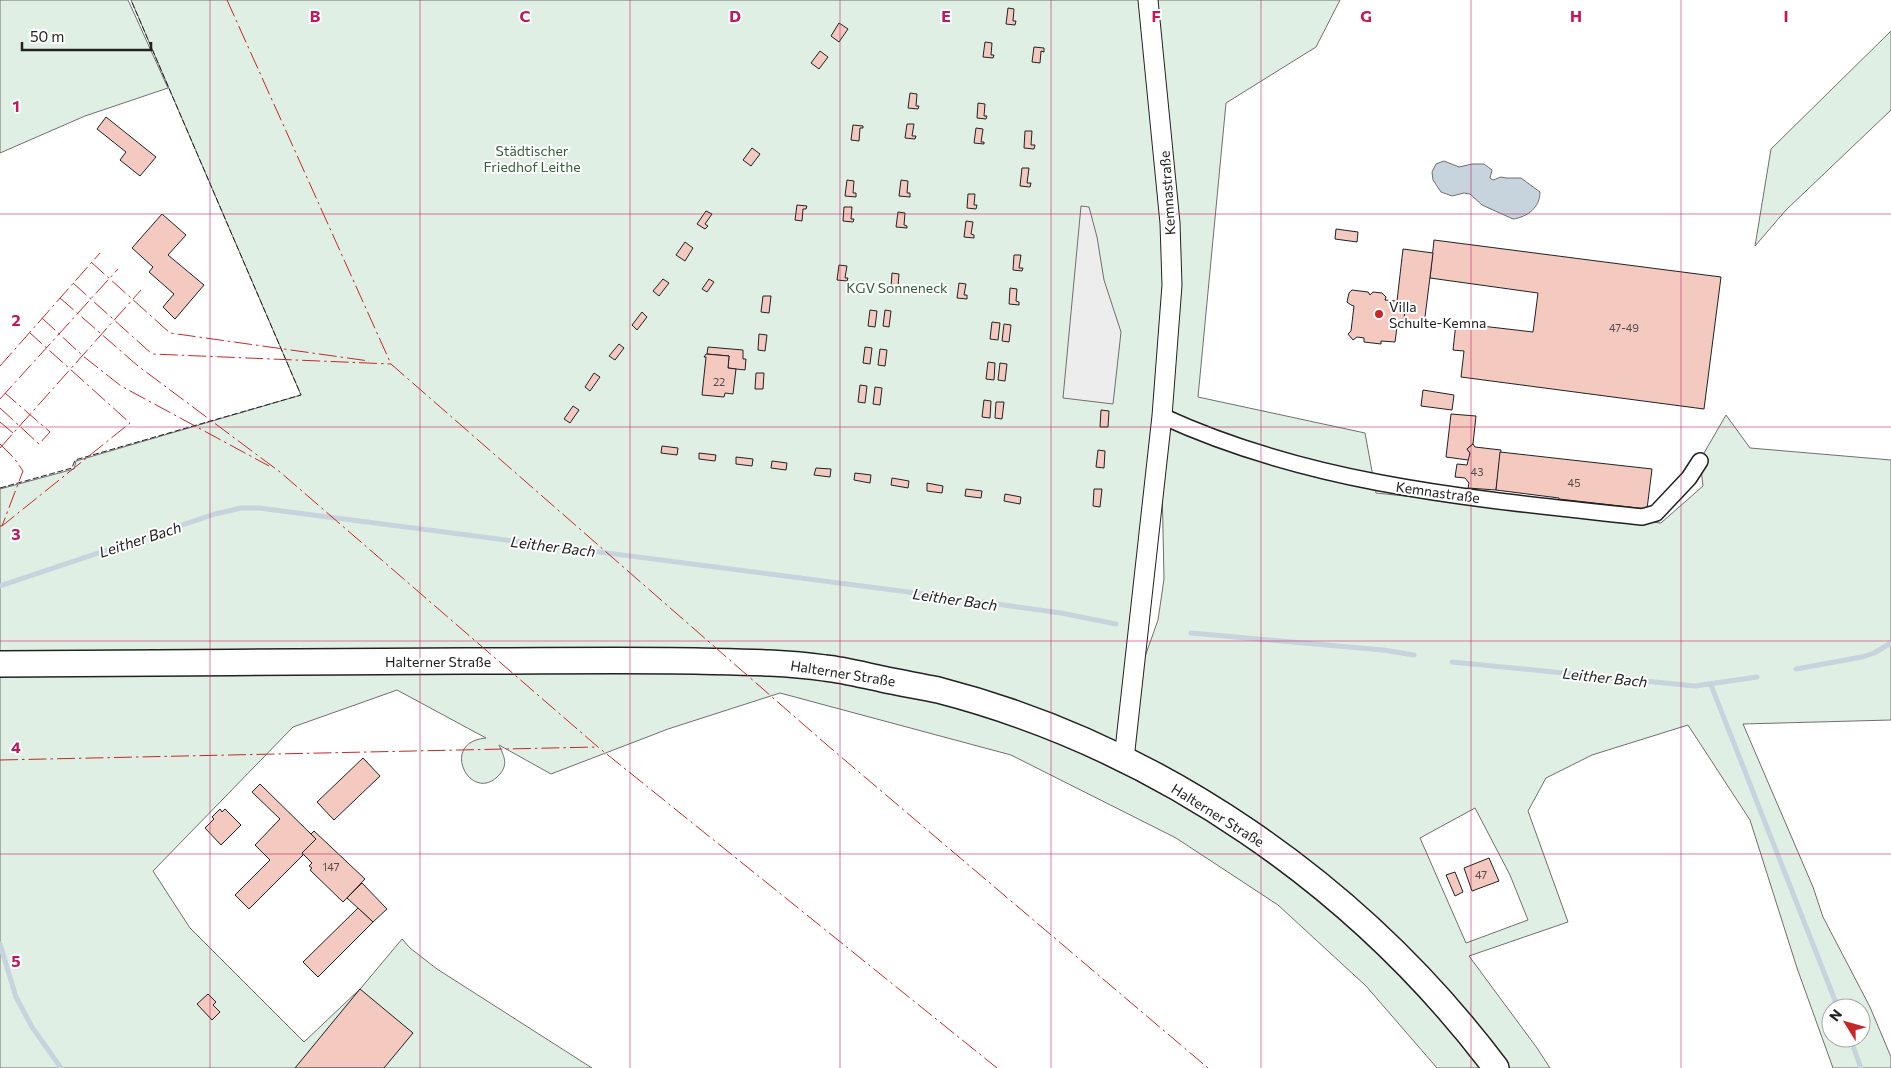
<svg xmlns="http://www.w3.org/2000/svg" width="1891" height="1068" viewBox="0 0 1891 1068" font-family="Commissioner,sans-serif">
  <rect width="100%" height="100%" fill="#fff"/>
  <g fill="#e0efe3" stroke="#6f6f6f" fill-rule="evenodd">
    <path d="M0,0H128L168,88L85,116L0,153Z"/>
    <path d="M131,0H1340L1316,47L1226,103L1198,397L1365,433L1376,493L1661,523L1703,486L1700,460L1726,415L1750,448L1891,460V720L1743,724L1813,887L1823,917L1870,1007L1891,1057V1068H1833L1797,968L1750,820L1688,725L1592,755L1546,778L1528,811L1568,922L1469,956L1537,1048L1550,1068H1437L1366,986L1278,905L1176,838L1011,755L780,693L668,729L551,774L499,745C503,755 509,763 500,774C472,807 437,742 486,738L397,690L293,727L153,871L190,928L304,1042L361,988L402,939L410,948L437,969L592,1068H0V666L775,664L936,691L1015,717L1092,745L1124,761L1207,808L1210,805L1126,757L1132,693L1158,620L1164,579L1161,434L1167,358L1162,371L1161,415L1134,643L1124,757L1016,712L938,688L837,667L777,661L644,658L0,662V489L74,469L76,461L301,395ZM1475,808L1510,875L1528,920L1466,943L1420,838ZM1831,1008H1861V1038H1831Z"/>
    <path d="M1891,31V110L1786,210L1755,246L1771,149Z"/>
  </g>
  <path fill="#ededed" stroke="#6f6f6f" d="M1081,206L1089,207L1097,237L1104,280L1121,332L1113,404L1063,398Z"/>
  <path fill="#c7d3dd" stroke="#6f6f6f" d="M1444,161L1459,167L1472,164H1484L1492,170L1490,178L1493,180L1501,177L1506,178H1521L1540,192C1540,207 1528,217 1513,219L1482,205L1470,194L1464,193L1452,196L1441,192L1433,180L1432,172L1436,164Z"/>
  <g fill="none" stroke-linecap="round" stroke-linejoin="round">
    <g stroke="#c7d3dd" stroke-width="5">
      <path d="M0,586L215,514L241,508H259L947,597L1061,613L1116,624"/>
      <path d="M1191,633L1383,650L1414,655"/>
      <path d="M1452,662L1695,686L1757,677"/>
      <path d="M1796,669L1862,657L1874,653L1891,643"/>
      <path d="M1711,685L1838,1008"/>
      <path d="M0,944L16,997L32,1027L61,1068"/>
      <path d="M1850,1038L1861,1068"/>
    </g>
  </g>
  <g fill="#f3c9c0" stroke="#222">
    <path d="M1008,8L1014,9L1013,21H1016L1015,25L1006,24Z"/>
    <path d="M839,23L848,29L839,42L831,36Z"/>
    <path d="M985,42L992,43L991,55H994L993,58L983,57Z"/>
    <path d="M1034,47L1044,48V52L1041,51L1040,63L1032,62Z"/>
    <path d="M820,51L828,57L819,69L811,63Z"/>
    <path d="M910,93L917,94L916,106H919L918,109L908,108Z"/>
    <path d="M978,103L985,104L984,116H987L986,119L977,118Z"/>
    <path d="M106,117L156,157L140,176L120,160L126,152L97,129Z"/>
    <path d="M907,124H914L912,136H916L915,139L905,138Z"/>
    <path d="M853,125L863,126V128H860L859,141L851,140Z"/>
    <path d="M976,128L983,129L981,142H984V144L974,143Z"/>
    <path d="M1025,131H1032L1031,145H1035L1034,149L1024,148Z"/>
    <path d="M752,148L760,154L751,166L743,160Z"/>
    <path d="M1022,168H1029L1027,183H1031L1030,187L1020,186Z"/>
    <path d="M847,180L854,181L853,193H856V197L845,196Z"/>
    <path d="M901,180L908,181L907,193H910V197L899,196Z"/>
    <path d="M968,194H975L974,205H977L976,209L967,208Z"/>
    <path d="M797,205L807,206L806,209H803L802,221L795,220Z"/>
    <path d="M844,207H852L851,219H854L853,222L843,221Z"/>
    <path d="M706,211L712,214L705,224L708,226L705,229L697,224Z"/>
    <path d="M898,212L905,213L904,225L907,226V228L896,227Z"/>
    <path d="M162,214L186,235L168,255L204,285L175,319L163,307L174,294L149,272L153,267L132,248Z"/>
    <path d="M966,221L973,222L971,234L974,235V238L964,237Z"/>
    <path d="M1336,229L1358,232L1357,242L1335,239Z"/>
    <path d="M1434,240L1721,277L1704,409L1461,377L1464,351L1453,350L1456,323L1533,332L1538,293L1430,278Z"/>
    <path d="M685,242L693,248L685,261L676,255Z"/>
    <path d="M1403,249L1433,253L1424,325L1403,322L1406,302L1397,301Z"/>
    <path d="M1014,255H1021L1019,268H1023L1022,271L1013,270Z"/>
    <path d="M839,265L847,266L845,278H848L847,281L837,280Z"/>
    <path d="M892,273L899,274L898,286H902L901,289L891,288Z"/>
    <path d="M663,279L669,283L659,296L653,291Z"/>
    <path d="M709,279L714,282L707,292L702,289Z"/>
    <path d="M959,283L966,284L964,295H967V299L957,298Z"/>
    <path d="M1010,288L1017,289L1016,301L1019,302V305L1009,304Z"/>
    <path d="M1352,290L1368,292L1370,295L1373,292L1382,293L1386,297L1385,300L1406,302L1403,327H1397L1395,342L1381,341V344L1364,342V338L1357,337L1353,340L1348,334L1351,331L1354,306L1351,305L1347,302L1349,293Z"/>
    <path d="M763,296H771L769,313L761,312Z"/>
    <path d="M870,310L877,311L875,327L868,326Z"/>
    <path d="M885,310L891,311L889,327L883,326Z"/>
    <path d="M642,312L647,317L637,330L632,325Z"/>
    <path d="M992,322L1000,323L998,340L990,339Z"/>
    <path d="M1004,324L1011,325L1009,342L1002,341Z"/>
    <path d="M759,334L767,335L765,351L758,350Z"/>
    <path d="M619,344L624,348L615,360L609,356Z"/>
    <path d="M708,347L743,350V359H746L745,370L728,368L729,356L707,354Z"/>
    <path d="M865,347L872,348L870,364L863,363Z"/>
    <path d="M880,349L887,350L885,366L878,365Z"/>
    <path d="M706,354L729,356L728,368L736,369L733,394L725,393L724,397L702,395L706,357H704Z"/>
    <path d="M988,362L995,363L994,380L986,379Z"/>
    <path d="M1000,363L1007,364L1005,381L998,380Z"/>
    <path d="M594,373L600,377L590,391L585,387Z"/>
    <path d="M756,373H764L763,389H755Z"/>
    <path d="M860,385L867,386L865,403L858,402Z"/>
    <path d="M875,387L882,388L880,405L873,404Z"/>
    <path d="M1423,390L1454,395L1452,410L1421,406Z"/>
    <path d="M984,400L991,401L990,418L982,417Z"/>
    <path d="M996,402H1004L1002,419L995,418Z"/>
    <path d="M573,406L579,410L570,423L564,419Z"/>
    <path d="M1101,410L1109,411L1108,427H1100Z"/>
    <path d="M1451,414L1476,416L1473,444L1467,449L1470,453V459L1468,460L1446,457Z"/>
    <path d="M1473,444L1475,447L1501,450L1496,490L1468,488L1469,483L1465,478L1455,477L1457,464L1467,465L1470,453L1467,449Z"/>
    <path d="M662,446L678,448L677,455L661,453Z"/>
    <path d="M1098,450L1105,451L1104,468L1096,467Z"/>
    <path d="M1500,452L1652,469L1647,509L1559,499V498L1496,490Z"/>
    <path d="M699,453L716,455L715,461L699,459Z"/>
    <path d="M736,457L753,459L752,466L736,464Z"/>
    <path d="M772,461L787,463L786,470L771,468Z"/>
    <path d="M816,468L831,469L830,477L814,475Z"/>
    <path d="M855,473L871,475L870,483L854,480Z"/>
    <path d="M892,478L909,481L908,488L891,485Z"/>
    <path d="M927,483L943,486L942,493L927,491Z"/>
    <path d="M966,489L982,491L981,498L965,496Z"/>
    <path d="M1094,489H1102L1100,507L1093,506Z"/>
    <path d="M1005,494L1021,497L1020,504L1004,501Z"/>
    <path d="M363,758L380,776L334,820L317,802Z"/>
    <path d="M260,784L316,839L302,853L303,855L249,909L235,895L270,860L255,845L280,819L252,792Z"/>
    <path d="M220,809L222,812L225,809L241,825L221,845L205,828L214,819L212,817Z"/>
    <path d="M314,831L365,879L343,902L310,870L312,868L309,866L312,863L302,853L316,839L311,834Z"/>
    <path d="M1489,858L1499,881L1472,891L1464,868Z"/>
    <path d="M1455,872L1463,892L1455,896L1446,875Z"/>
    <path d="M362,883L387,909L373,922L347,898Z"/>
    <path d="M358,908L373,922L318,977L303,962Z"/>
    <path d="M360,989L413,1033L384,1068H295Z"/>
    <path d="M208,994L216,1002L213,1005L220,1012L212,1020L197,1004Z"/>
  </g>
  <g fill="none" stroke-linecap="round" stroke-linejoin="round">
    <g stroke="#222" stroke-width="18">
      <path id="minor" d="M1162,416C1314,486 1477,499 1642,517L1656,513L1689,478L1700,461"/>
    </g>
    <g stroke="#222" stroke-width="21">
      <path id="tertiary" d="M1124,759L1162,416L1172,285L1170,223L1148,0"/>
    </g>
    <g stroke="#222" stroke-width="28">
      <path id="primary" d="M0,664C155,663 311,662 466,661C542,661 619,660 695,661C738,662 782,662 825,668C844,670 863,675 882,679C900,683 919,686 938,690C1159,747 1359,886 1496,1068"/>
    </g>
    <use href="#minor" stroke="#fff" stroke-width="15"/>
    <use href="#tertiary" stroke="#fff" stroke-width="19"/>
    <use href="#primary" stroke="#fff" stroke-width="25"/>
    <path stroke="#222" stroke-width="1" stroke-dasharray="6 2.5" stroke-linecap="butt" d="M0,488L72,468L75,460L301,395L131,0"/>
    <g stroke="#c62828" stroke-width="1" stroke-dasharray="18 4 2.5 4" stroke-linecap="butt">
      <path d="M227,0L391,364L827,745L1208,1068"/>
      <path d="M91,262L170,333L369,361"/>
      <path d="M73,283L152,354L391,364"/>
      <path d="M60,298L138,366L280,472L598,747L997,1068"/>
      <path d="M42,318L83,356L121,386L269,466"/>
      <path d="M0,366L100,253"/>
      <path d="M0,399L118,269"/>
      <path d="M0,408L39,444L50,432L5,393"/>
      <path d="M0,422L13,433"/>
      <path d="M0,444L14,458L23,471L2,526"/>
      <path d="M0,448L141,290"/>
      <path d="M0,526H2L130,423L30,333"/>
      <path d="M0,760L597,747"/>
    </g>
  </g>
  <path fill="none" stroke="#c2185b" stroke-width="1" stroke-opacity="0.55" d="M210,0V1068M420,0V1068M630,0V1068M840,0V1068M1051,0V1068M1261,0V1068M1471,0V1068M1681,0V1068M0,214H1891M0,427H1891M0,641H1891M0,854H1891"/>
  <circle fill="#c62828" stroke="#fff" stroke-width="2" cx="1379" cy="314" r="5"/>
  <g text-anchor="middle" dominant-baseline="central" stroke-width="4" stroke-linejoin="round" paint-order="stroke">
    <g font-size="11" fill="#564c4a">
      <text x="1624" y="327">47-49</text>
      <text x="719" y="381">22</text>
      <text x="1477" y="471">43</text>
      <text x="1574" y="482">45</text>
      <text x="331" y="866">147</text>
      <text x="1481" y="874">47</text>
    </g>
    <g font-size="14" fill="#2f5e38" stroke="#fff">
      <text x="532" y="150">Städtischer<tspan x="532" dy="16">Friedhof Leithe</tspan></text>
      <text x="897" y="287">KGV Sonneneck</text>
    </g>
    <g font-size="14" fill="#222" stroke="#fff">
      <text transform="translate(1167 193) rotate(-94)">Kemnastraße</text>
      <text transform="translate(1438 492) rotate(8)">Kemnastraße</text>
      <text x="438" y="661">Halterner Straße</text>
      <text transform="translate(843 673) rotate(9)">Halterner Straße</text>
      <text transform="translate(1218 815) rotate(32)">Halterner Straße</text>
    </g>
    <g font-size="14" fill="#222" stroke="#fff" text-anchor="start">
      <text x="1389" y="306">Villa<tspan x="1389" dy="16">Schulte-Kemna</tspan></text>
    </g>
    <g font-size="15" font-style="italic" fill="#222" stroke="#fff">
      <text transform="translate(140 539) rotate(-18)">Leither Bach</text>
      <text transform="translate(553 546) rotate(7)">Leither Bach</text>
      <text transform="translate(955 599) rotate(8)">Leither Bach</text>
      <text transform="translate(1605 677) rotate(6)">Leither Bach</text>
    </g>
  </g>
  <g font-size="16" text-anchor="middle" font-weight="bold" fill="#c2185b" stroke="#fff" stroke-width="4" stroke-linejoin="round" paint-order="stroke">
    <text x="315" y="22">B</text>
    <text x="525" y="22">C</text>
    <text x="735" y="22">D</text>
    <text x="946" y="22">E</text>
    <text x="1156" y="22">F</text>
    <text x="1366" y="22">G</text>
    <text x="1576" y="22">H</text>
    <text x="1786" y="22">I</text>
    <text x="16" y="112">1</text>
    <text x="16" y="326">2</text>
    <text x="16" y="540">3</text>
    <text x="16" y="753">4</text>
    <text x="16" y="967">5</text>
  </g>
  <g transform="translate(1846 1023) rotate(307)"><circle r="24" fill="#ffffff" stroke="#a7a7a7"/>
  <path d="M0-4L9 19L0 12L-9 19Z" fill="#c62828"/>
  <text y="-8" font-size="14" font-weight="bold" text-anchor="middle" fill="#222222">N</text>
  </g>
  <path d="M22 42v8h129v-8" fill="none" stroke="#222222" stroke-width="2.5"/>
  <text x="30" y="42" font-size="15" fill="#222222" stroke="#ffffff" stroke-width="4" paint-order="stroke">50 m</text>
</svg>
